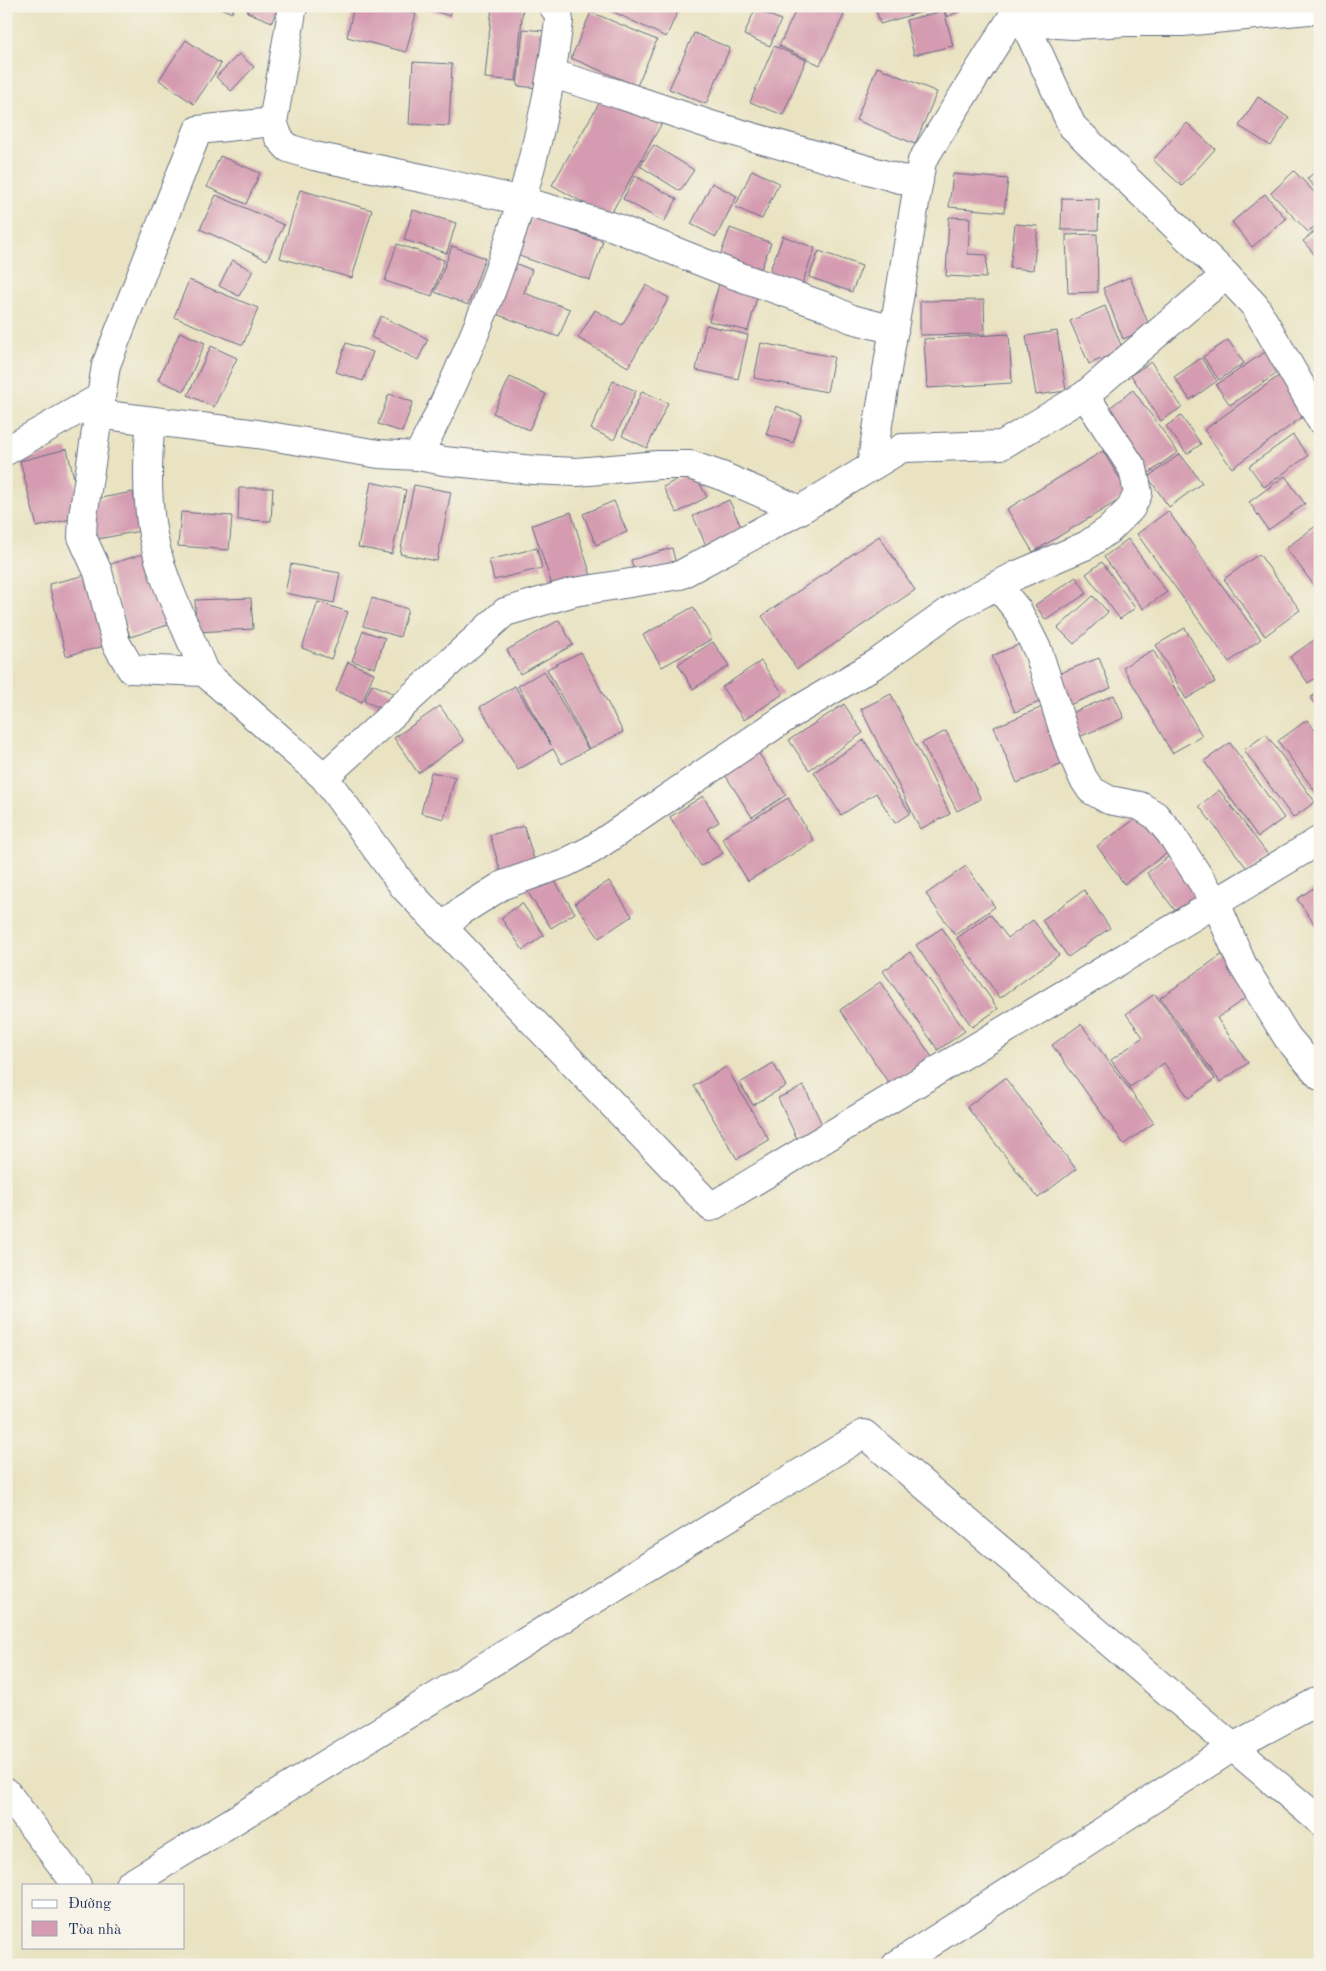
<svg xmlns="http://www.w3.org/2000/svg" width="1326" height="1971" viewBox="0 0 1326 1971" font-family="'Old Standard TT',serif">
  <rect width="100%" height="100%" fill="#f7f3e8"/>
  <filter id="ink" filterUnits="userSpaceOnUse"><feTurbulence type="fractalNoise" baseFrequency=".02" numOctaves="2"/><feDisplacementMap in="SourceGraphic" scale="10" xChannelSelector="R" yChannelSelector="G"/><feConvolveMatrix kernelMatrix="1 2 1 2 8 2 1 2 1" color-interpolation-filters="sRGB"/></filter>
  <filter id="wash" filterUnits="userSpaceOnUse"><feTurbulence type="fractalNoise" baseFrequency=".0096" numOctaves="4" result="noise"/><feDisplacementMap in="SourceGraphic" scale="20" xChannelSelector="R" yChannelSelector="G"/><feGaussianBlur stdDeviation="1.12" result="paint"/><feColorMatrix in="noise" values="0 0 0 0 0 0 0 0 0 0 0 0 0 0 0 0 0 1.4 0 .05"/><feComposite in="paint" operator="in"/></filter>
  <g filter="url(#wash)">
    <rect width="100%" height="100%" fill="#e9e3c2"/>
    <g id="blocks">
      <g fill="#d59cb1">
        <path d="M215,6H234L232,13Z"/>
        <path d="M249,6H278L272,22L247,12Z"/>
        <path d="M354,6H384L416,14L406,52L347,37Z"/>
        <path d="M393,6H412L411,11Z"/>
        <path d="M417,6H453L450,16Z"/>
        <path d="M492,6H523L516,81L485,78Z"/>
        <path d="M601,6H674L679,9L666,37Z"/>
        <path d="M798,6H826L844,15L820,65L779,46Z"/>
        <path d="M875,6H931L932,9L880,24Z"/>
        <path d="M943,6H971L947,17Z"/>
        <path d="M755,9L781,20L770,46L744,35Z"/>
        <path d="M944,11L953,46L914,55L906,20Z"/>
        <path d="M591,12L657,40L637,86L571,58Z"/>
        <path d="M523,29L544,31L538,88L517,86Z"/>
        <path d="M694,33L730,48L706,104L669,89Z"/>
        <path d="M186,40L221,64L194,104L159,80Z"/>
        <path d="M774,46L806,60L783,115L750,102Z"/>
        <path d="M239,54L254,67L231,91L216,77Z"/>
        <path d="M413,62L452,64L449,126L409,124Z"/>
        <path d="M877,67L937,92L915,144L856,120Z"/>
        <path d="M606,91L662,123L609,217L552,185Z"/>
        <path d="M1258,97L1289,118L1271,146L1239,126Z"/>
        <path d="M1187,123L1215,149L1182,186L1153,160Z"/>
        <path d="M654,145L694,170L680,191L640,166Z"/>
        <path d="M220,156L260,173L246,204L207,187Z"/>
        <path d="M1320,167V193L1307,179Z"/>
        <path d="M752,170L779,183L762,219L735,207Z"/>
        <path d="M1294,171L1320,198V222L1308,232L1271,193Z"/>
        <path d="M953,174L1008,179L1004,212L949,207Z"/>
        <path d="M635,176L677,199L664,222L623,199Z"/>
        <path d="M712,183L737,196L716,237L691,224Z"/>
        <path d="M300,190L372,210L352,278L280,258Z"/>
        <path d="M1265,194L1286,219L1252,247L1232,222Z"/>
        <path d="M216,195L284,225L267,260L200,229Z"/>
        <path d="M1062,198L1099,199L1098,230H1061Z"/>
        <path d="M413,210L456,223L447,253L404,240Z"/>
        <path d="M532,217L603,241L590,280L519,256Z"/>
        <path d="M949,217L970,218L968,254L987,255L986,278L946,276Z"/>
        <path d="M1015,224L1038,226L1033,270L1010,268Z"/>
        <path d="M1320,227V261L1303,241Z"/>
        <path d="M730,228L771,243L758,277L718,262Z"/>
        <path d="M1097,234L1098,292L1068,293L1066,235Z"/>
        <path d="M783,236L815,248L801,287L768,275Z"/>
        <path d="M397,244L444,260L432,296L385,281Z"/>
        <path d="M452,246L485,258L468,305L435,292Z"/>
        <path d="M819,251L862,266L852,292L809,277Z"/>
        <path d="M232,260L253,271L239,296L219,286Z"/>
        <path d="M512,262L532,270L524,293L570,309L559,337L493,313Z"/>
        <path d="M721,276L760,286L748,331L709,321Z"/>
        <path d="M1130,277L1150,328L1123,339L1103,288Z"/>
        <path d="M189,280L258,308L243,345L174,317Z"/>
        <path d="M646,285L669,298L628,367L578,338L595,310L622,325Z"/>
        <path d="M984,300L985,334L920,335V301Z"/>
        <path d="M1105,306L1123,350L1089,364L1070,321Z"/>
        <path d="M381,316L428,339L418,360L371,337Z"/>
        <path d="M706,325L748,335L738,379L696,370Z"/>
        <path d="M1057,331L1066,391L1036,395L1026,336Z"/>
        <path d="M180,332L205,343L184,391L158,380Z"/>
        <path d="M1009,334L1012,383L927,388L924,339Z"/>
        <path d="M1228,340L1244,363L1219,380L1203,357Z"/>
        <path d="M346,343L373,352L363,381L336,372Z"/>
        <path d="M761,343L834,357L827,392L754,378Z"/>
        <path d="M211,346L237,358L214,407L188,395Z"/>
        <path d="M1265,352L1279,372L1230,405L1216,385Z"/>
        <path d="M1201,358L1217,381L1190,400L1174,377Z"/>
        <path d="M1151,362L1182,407L1161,421L1131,375Z"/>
        <path d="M1280,375L1308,413L1232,468L1204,430Z"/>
        <path d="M510,377L546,394L529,430L493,413Z"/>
        <path d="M613,381L636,391L614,440L591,429Z"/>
        <path d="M1133,390L1178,452L1145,476L1100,415Z"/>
        <path d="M642,391L668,403L647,448L622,436Z"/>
        <path d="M389,394L413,402L402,432L378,424Z"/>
        <path d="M776,406L802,416L793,443L766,434Z"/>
        <path d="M1181,416L1201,444L1187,454L1166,426Z"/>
        <path d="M1293,435L1308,456L1264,487L1249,466Z"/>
        <path d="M67,449L83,516L37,527L20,461Z"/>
        <path d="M1103,451L1129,494L1033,552L1007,509Z"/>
        <path d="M1180,454L1202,483L1169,507L1148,477Z"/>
        <path d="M693,471L707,497L677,513L663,487Z"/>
        <path d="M1285,476L1305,504L1268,530L1249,502Z"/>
        <path d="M371,482L406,490L392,554L358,547Z"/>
        <path d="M414,485L451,492L437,561L400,554Z"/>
        <path d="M239,488H273L271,521L238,520Z"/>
        <path d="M133,492L140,531L98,539L90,500Z"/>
        <path d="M729,500L745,536L709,552L693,516Z"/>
        <path d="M614,501L627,532L596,545L583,514Z"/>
        <path d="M1168,511L1261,639L1229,662L1137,534Z"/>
        <path d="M181,512L232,516L229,550L178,546Z"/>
        <path d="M571,512L592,579L554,591L532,525Z"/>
        <path d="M1320,523V593L1286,548Z"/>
        <path d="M879,536L915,590L797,669L762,616Z"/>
        <path d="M1128,539L1167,592L1143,609L1104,557Z"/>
        <path d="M537,548L542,568L494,580L489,560Z"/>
        <path d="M672,548L677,569L636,580L631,560Z"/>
        <path d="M146,553L168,625L130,637L108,565Z"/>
        <path d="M1259,554L1300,610L1265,636L1224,579Z"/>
        <path d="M1102,562L1135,608L1120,619L1086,574Z"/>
        <path d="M291,564L340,573L334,603L285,593Z"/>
        <path d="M98,572L116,643L66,656L49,584Z"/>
        <path d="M1076,577L1087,593L1046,620L1035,605Z"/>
        <path d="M1093,596L1108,612L1074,644L1058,628Z"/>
        <path d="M251,598L253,629L196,632L195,600Z"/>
        <path d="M372,598L408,609L400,637L363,626Z"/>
        <path d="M318,602L348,612L331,659L302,648Z"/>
        <path d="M693,607L712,639L662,667L643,635Z"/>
        <path d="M559,620L573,645L520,674L507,650Z"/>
        <path d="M1185,628L1215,682L1186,699L1156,645Z"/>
        <path d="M363,631L385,638L375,668L352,661Z"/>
        <path d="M1320,636V675L1308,683L1290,657Z"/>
        <path d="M713,642L729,666L693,689L678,664Z"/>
        <path d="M1020,644L1044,700L1015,712L992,656Z"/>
        <path d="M1153,650L1202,736L1172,753L1123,667Z"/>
        <path d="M581,652L623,732L589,749L547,669Z"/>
        <path d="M1099,658L1111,688L1062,708L1050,677Z"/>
        <path d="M761,661L783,694L744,720L722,687Z"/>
        <path d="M348,662L374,673L362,702L336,691Z"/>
        <path d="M544,671L588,749L562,764L553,749L518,770L480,707L515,686L551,745L518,686Z"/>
        <path d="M372,684L395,694L387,711L364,701Z"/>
        <path d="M1320,691V711L1310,698Z"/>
        <path d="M891,694L950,814L920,829L861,709Z"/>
        <path d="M1114,695L1124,718L1072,740L1062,717Z"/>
        <path d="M844,704L863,733L809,770L789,740Z"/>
        <path d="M1050,704L1072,760L1017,783L994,727Z"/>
        <path d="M440,706L464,741L418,773L394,738Z"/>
        <path d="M1307,720L1320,737V798L1278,741Z"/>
        <path d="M946,731L981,799L957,811L922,743Z"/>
        <path d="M1266,734L1315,802L1293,818L1244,750Z"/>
        <path d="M864,740L910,813L895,823L876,793L841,815L814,772Z"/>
        <path d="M1230,743L1284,818L1258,837L1204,761Z"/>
        <path d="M756,749L786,795L752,817L722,770Z"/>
        <path d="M431,772L455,777L444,819L421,813Z"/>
        <path d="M1219,790L1269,856L1249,871L1199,806Z"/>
        <path d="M703,796L719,822L707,829L723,853L701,866L670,817Z"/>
        <path d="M788,798L814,841L748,881L722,838Z"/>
        <path d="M1144,813L1171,850L1124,884L1097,846Z"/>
        <path d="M524,826L535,863L501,873L490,835Z"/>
        <path d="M1176,851L1206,891L1177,913L1147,873Z"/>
        <path d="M966,866L995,907L955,935L926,894Z"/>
        <path d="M549,872L575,913L551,928L525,888Z"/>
        <path d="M609,881L632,916L599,938L575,903Z"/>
        <path d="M1320,884V932L1297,899Z"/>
        <path d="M1084,890L1110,928L1068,957L1042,920Z"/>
        <path d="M522,903L544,935L523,950L501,918Z"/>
        <path d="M990,914L1008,938L1033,920L1059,955L1000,998L957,938Z"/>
        <path d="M942,928L998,1009L972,1027L916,945Z"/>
        <path d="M1227,951L1255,991L1217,1018L1248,1063L1220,1082L1160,998Z"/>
        <path d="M910,952L965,1031L938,1050L883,971Z"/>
        <path d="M880,982L932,1057L890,1085L840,1010Z"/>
        <path d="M1155,994L1215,1079L1189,1098L1164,1063L1130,1087L1111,1060L1143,1037L1126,1014Z"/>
        <path d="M1081,1024L1154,1123L1124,1144L1052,1045Z"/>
        <path d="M773,1063L786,1086L753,1105L740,1083Z"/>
        <path d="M726,1067L769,1140L737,1159L694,1086Z"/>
        <path d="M1005,1078L1076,1169L1038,1198L967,1107Z"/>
        <path d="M804,1086L826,1133L800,1145L778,1098Z"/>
      </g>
    </g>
  </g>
  <g filter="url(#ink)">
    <use href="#blocks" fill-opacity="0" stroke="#636e81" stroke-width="1"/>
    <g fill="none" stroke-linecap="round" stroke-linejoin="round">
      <g stroke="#636e81" stroke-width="30">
        <g id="street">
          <path d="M293,6L273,122L198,130L106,365L83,516L82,537L98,572L116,643L131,669L204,672L324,777L404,887L711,1207L1320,840"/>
          <path d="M1017,6L1072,126L1226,275L1255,306L1320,419"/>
          <path d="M1024,22L1073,25L1127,22H1182L1320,9"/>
          <path d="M553,74L621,95L714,126L900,179L919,180"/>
          <path d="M273,122L279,138L288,148L314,156L431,180L522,201L614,227L732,274L824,306L852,319L894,330"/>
          <path d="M98,414L257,434L379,454L418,456L444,461L533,470L577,472L658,465H690L722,476L800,510"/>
          <path d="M151,421C147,459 146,497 153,535C162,583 187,627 204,672"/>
          <path d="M6,451L101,397"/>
          <path d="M418,456C488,320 540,173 559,21L558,13L553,6"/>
          <path d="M871,466L922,161L1018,8"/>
          <path d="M997,585L1018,611L1038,651L1067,741L1083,778L1091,790L1109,800L1140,806L1155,815L1171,834L1216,903L1242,964L1287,1037L1320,1076"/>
          <path d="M324,777L505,612L574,592L680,575L800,510L902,448L1002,445L1085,395L1226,275"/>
          <path d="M444,928L460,912L503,885L565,863L591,850L788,716L877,663L954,608L1017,575L1087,545L1110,529L1131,508L1138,493L1133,469L1085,395"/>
          <path d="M6,1792L77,1885"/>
          <path d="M129,1885L864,1434L1320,1821"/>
          <path d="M896,1965L1233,1747L1320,1700"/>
        </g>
      </g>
      <use href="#street" stroke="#fff" stroke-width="28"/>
    </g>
  </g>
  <rect width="1326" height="1971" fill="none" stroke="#f7f3e8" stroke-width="25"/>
  <rect x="22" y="1884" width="162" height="65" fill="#f7f3e8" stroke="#9fa5b1"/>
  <rect x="32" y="1900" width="25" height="8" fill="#ffffff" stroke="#9fa5b1"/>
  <text x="68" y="1908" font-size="15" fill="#1b2f5e">Đường</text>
  <rect x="32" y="1921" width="25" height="15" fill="#d59cb1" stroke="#9fa5b1"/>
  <text x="68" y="1934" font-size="15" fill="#1b2f5e">Tòa nhà</text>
</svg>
